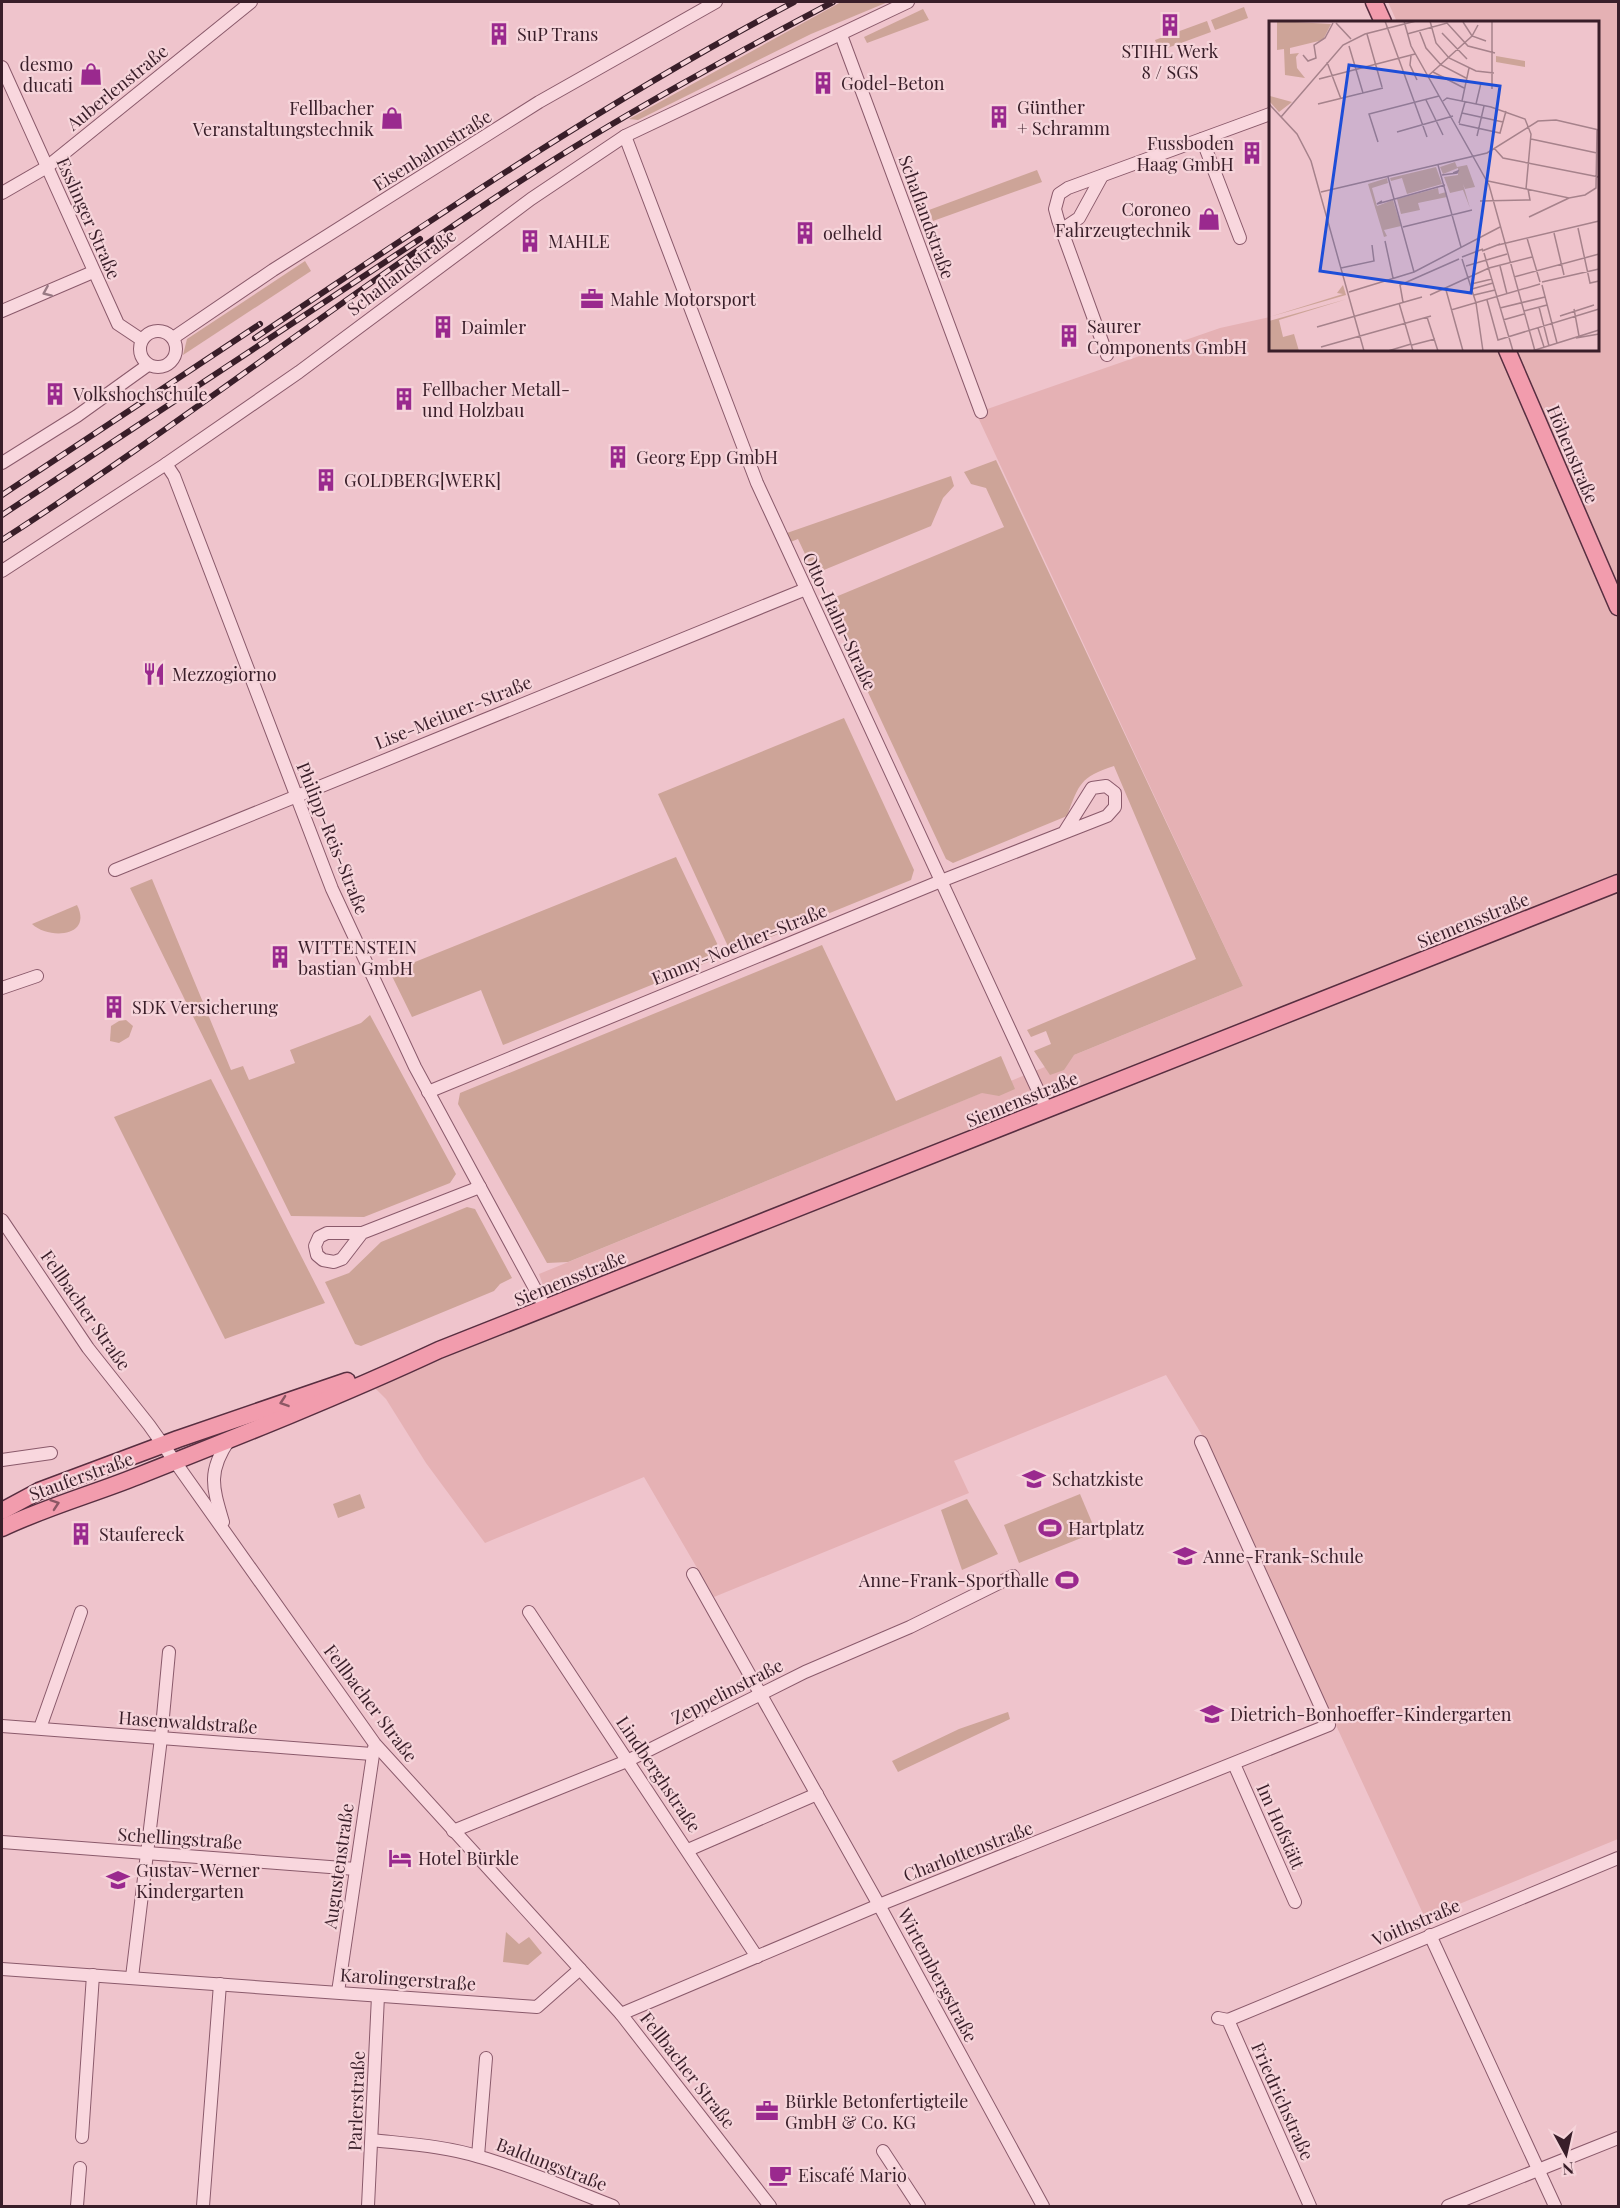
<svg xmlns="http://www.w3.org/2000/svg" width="1620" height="2208" viewBox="0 0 1620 2208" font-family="'Playfair Display',serif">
  <rect width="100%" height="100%" fill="#efc4cc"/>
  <path fill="#e5b1b4" d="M1388,2H1618V1839L1425,1918L1202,1435L1166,1375L954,1461L969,1493L714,1597L644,1477L485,1543L426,1463L386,1399L374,1387L553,1313L539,1274L1243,986L976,413L1220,328L1270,317V350H1598V22H1397Z"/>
  <g fill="#cda498">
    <path d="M841,2H888L811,34L638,120L629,119Z"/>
    <path d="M1244,7L1248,18L1215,30L1211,20Z"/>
    <path d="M923,9L929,20L867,43L864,37Z"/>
    <path d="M1207,21L1211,32L1159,51L1155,40Z"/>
    <path d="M1037,170L1042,182L933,221L929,210Z"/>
    <path d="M305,261L311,271L183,355L187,339Z"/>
    <path d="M996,460L1243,986L1074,1055L1064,1070L1050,1075L1034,1051L1051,1044L1046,1031L1031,1037L1027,1030L1196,959L1114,766C1080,777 1079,784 1067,816L953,863L946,859L830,611L833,598L1004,527L986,488L971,484L964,472Z"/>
    <path d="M951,476L954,486L943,498L931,526L819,572L812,569L798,539L788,543L784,534Z"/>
    <path d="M844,718L914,870L911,880L731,953L658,794Z"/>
    <path d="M676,857L723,956L503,1045L481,990L412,1017L390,972Z"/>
    <path d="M152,879L231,1070L243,1066L249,1080L295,1063L290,1050L361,1023L370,1015L456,1174L450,1183L364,1217L291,1216L130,888Z"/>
    <path d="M77,905C93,937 49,940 32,924Z"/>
    <path d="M822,945L896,1101L1001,1056L1015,1089L999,1096L982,1093L568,1262L547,1263L458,1104L460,1093Z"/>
    <path d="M126,1020L133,1026L129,1037L119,1043L110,1041L111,1026L119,1021Z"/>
    <path d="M211,1079L325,1303L225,1339L114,1117Z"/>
    <path d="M467,1207L475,1209L512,1278L500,1284L494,1291L361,1346L355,1344L325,1282L349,1273L381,1242Z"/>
    <path d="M360,1494L365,1508L338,1518L333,1504Z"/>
    <path d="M1080,1494L1096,1532L1019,1563L1004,1525Z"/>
    <path d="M967,1499L998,1554L962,1570L941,1510Z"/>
    <path d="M1008,1712L1010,1719L898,1772L892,1761L959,1729Z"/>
    <path d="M506,1932L519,1944L529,1937L542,1953L528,1965L503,1962Z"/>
  </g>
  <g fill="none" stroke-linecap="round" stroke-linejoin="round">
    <g stroke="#8a5a6b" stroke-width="14">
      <g id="minor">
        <path d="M841,35L981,412"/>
        <path d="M2,67L118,324L142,340"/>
        <path d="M625,136L757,483L1047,1110"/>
        <path d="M1202,139L1240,238"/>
        <path d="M2,193L47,167L251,2"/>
        <path d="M1061,230L1079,218L1102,176"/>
        <path d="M2,311L93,272"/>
        <circle cx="158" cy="349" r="18"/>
        <path d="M173,338L273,270L539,102L716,2"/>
        <path d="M1107,355L1058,220L1055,209L1059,194L1068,188L1270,114"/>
        <path d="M2,463L77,416L148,365"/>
        <path d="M166,464L174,476L332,889L415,1067L546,1309"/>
        <path d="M2,571L166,464L299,372L531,199L625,136L908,2"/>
        <path d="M115,870L806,589"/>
        <path d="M2,988L37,976"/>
        <path d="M428,1092L941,881L1107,816L1115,807V793L1106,786L1092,788L1065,831"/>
        <path d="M2,1220L88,1348L149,1425L375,1744L621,2014L770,2206"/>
        <path d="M362,1233L342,1259L334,1262L323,1260L317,1255L315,1246L319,1237L327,1233H362L480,1187"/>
        <path d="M2,1460L51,1453"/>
        <path d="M223,1522C213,1488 207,1472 229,1440"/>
        <path d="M693,1574L879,1905L1043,2206"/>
        <path d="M529,1612L757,1957"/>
        <path d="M2,1726L372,1754"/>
        <path d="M40,1728L81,1612"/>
        <path d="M1234,1764L1295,1902"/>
        <path d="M453,1831L627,1761L805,1672L910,1627L1013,1576"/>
        <path d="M2,1842L356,1869"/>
        <path d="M688,1850L817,1794"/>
        <path d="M1430,1935L1555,2206"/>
        <path d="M2,1969L537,2007L580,1969"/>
        <path d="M132,1977L161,1738L169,1652"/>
        <path d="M338,1992L374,1748"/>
        <path d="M621,2014L879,1905L1329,1725L1201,1442"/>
        <path d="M1218,2018L1228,2020L1310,2206"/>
        <path d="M1228,2020L1618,1858"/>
        <path d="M82,2137L93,1975"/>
        <path d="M372,2140C408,2144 445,2146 480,2157C526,2170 569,2189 613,2206"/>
        <path d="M883,2151L919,2206"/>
        <path d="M478,2156L486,2058"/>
        <path d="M77,2206L80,2168"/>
        <path d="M203,2206L220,1984"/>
        <path d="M368,2206L378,1996"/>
        <path d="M1448,2206L1618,2138"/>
      </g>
    </g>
    <g stroke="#572e40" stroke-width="19">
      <g id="major">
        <path d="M1374,2L1383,22"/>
        <path d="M1507,350L1618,607"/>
        <path d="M2,1511L39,1491L178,1439L347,1381"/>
        <path d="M2,1528C46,1507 93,1494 138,1476C239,1436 340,1396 439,1350L1618,883"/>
      </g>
    </g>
    <use href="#minor" stroke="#f9d7de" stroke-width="12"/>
    <use href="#major" stroke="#f29cad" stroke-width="16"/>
    <g stroke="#391e29" stroke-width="6">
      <g id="rail">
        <path d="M255,338C431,220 606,101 794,2"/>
        <path d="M2,495L260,324"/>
        <path d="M2,515L420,239"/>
        <path d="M2,540C179,426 345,295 522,180C622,115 727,58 833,2"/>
      </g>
    </g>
    <use href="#rail" stroke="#f6d4da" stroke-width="4" stroke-dasharray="11" stroke-linecap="butt"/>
  </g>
  <defs><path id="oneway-chevron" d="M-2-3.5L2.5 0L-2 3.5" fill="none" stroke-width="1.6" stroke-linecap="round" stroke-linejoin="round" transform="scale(1.5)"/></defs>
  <use stroke="#997a84" href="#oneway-chevron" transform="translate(47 292) rotate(157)"/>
  <g stroke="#8c5764">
    <use href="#oneway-chevron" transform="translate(284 1402) rotate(161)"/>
    <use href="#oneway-chevron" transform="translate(55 1504) rotate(-19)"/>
  </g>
  <defs>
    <g id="building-bare" transform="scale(1.8)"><path d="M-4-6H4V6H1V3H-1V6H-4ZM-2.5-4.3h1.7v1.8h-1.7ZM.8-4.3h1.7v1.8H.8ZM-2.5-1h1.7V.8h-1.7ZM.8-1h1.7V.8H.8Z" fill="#9a298e" stroke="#f6d4da" stroke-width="2.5" paint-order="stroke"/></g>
    <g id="shop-bare" transform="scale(1.8)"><path d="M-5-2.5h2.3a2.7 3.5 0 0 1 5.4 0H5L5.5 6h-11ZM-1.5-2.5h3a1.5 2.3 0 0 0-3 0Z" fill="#9a298e" stroke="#f6d4da" stroke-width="2.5" paint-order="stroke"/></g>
    <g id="office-bare" transform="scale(1.8)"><path d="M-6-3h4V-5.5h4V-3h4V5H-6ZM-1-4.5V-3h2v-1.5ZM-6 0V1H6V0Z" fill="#9a298e" stroke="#f6d4da" stroke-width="2.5" paint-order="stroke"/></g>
    <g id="restaurant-bare" transform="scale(1.8)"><path d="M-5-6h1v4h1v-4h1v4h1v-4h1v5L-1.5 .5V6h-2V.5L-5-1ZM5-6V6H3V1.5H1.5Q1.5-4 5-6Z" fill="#9a298e" stroke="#f6d4da" stroke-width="2.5" paint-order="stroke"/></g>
    <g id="school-bare" transform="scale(1.8)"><path d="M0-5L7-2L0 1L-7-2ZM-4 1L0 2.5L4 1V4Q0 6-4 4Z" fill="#9a298e" stroke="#f6d4da" stroke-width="2.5" paint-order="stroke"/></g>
    <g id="stadium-bare" transform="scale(1.8)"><path d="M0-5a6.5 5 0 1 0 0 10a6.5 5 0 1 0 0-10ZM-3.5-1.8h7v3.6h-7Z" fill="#9a298e" stroke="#f6d4da" stroke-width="2.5" paint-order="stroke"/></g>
    <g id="hotel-bare" transform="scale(1.8)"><path d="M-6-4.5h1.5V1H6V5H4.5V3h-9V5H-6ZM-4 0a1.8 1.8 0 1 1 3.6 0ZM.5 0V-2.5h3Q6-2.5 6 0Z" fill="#9a298e" stroke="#f6d4da" stroke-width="2.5" paint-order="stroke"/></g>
    <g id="cafe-bare" transform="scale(1.8)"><path d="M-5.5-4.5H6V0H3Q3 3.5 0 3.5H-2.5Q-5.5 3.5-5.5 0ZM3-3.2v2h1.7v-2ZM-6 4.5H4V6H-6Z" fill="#9a298e" stroke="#f6d4da" stroke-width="2.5" paint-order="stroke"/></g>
  </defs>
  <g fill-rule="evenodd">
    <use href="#building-bare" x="1170" y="25"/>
    <use href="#building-bare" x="499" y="34"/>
    <use href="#shop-bare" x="91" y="74"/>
    <use href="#building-bare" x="823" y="83"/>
    <use href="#building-bare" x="999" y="117"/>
    <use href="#shop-bare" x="392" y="118"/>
    <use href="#building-bare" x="1252" y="153"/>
    <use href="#shop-bare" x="1209" y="219"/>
    <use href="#building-bare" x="805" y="233"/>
    <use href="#building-bare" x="530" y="241"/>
    <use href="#office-bare" x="592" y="299"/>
    <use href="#building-bare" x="443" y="327"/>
    <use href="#building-bare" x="1069" y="336"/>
    <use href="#building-bare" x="55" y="394"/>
    <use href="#building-bare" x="404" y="399"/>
    <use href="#building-bare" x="618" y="457"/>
    <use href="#building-bare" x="326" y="480"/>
    <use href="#restaurant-bare" x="154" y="674"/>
    <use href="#building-bare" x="280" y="957"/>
    <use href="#building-bare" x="114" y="1007"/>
    <use href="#school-bare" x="1034" y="1479"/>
    <use href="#stadium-bare" x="1050" y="1528"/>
    <use href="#building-bare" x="81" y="1534"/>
    <use href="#school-bare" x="1185" y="1556"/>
    <use href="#stadium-bare" x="1067" y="1580"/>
    <use href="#school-bare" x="1212" y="1714"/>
    <use href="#hotel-bare" x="400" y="1858"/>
    <use href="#school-bare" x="118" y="1880"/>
    <use href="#office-bare" x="767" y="2111"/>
    <use href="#cafe-bare" x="780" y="2175"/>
  </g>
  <g text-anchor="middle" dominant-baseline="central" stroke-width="4.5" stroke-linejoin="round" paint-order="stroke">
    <g font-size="18" fill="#391e29" stroke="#f6d4da" text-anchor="start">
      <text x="517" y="34">SuP Trans</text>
      <text x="1170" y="51" text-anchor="middle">STIHL Werk<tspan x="1170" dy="21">8 / SGS</tspan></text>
      <text x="73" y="64" text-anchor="end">desmo<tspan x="73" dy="21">ducati</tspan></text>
      <text x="841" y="83">Godel-Beton</text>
      <text x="1017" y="107">Günther<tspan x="1017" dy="21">+ Schramm</tspan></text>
      <text x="374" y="108" text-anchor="end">Fellbacher<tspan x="374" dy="21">Veranstaltungstechnik</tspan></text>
      <text x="1234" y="143" text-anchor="end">Fussboden<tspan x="1234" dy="21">Haag GmbH</tspan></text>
      <text x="1191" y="209" text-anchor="end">Coroneo<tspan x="1191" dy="21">Fahrzeugtechnik</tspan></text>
      <text x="823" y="233">oelheld</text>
      <text x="548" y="241">MAHLE</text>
      <text x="610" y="299">Mahle Motorsport</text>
      <text x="1087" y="326">Saurer<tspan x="1087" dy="21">Components GmbH</tspan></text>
      <text x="461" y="327">Daimler</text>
      <text x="422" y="389">Fellbacher Metall-<tspan x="422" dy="21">und Holzbau</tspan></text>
      <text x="73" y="394">Volkshochschule</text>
      <text x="636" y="457">Georg Epp GmbH</text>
      <text x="344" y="480">GOLDBERG[WERK]</text>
      <text x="172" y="674">Mezzogiorno</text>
      <text x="298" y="947">WITTENSTEIN<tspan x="298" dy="21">bastian GmbH</tspan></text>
      <text x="132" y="1007">SDK Versicherung</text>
      <text x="1052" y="1479">Schatzkiste</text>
      <text x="1068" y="1528">Hartplatz</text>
      <text x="99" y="1534">Staufereck</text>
      <text x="1203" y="1556">Anne-Frank-Schule</text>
      <text x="1049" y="1580" text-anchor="end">Anne-Frank-Sporthalle</text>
      <text x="1230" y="1714">Dietrich-Bonhoeffer-Kindergarten</text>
      <text x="418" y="1858">Hotel Bürkle</text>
      <text x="136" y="1870">Gustav-Werner<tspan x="136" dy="21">Kindergarten</tspan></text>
      <text x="785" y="2101">Bürkle Betonfertigteile<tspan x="785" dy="21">GmbH &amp; Co. KG</tspan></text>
      <text x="798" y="2175">Eiscafé Mario</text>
    </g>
    <g font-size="18" fill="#391e29" stroke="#f6d4da">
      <text transform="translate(117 87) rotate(-39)">Auberlenstraße</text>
      <text transform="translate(432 150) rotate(-32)">Eisenbahnstraße</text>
      <text transform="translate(927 217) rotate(70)">Schaflandstraße</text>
      <text transform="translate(89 218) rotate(66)">Esslinger Straße</text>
      <text transform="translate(401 272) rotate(-37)">Schaflandstraße</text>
      <text transform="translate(1573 454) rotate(67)">Höhenstraße</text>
      <text transform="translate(840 621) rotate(65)">Otto-Hahn-Straße</text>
      <text transform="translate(453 712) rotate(-22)">Lise-Meitner-Straße</text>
      <text transform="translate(333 838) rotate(68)">Philipp-Reis-Straße</text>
      <text transform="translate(1473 920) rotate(-22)">Siemensstraße</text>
      <text transform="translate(739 944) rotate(-22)">Emmy-Noether-Straße</text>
      <text transform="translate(1022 1099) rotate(-22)">Siemensstraße</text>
      <text transform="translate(570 1278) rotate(-22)">Siemensstraße</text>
      <text transform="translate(86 1310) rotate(55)">Fellbacher Straße</text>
      <text transform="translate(81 1476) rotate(-20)">Stauferstraße</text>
      <text transform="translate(727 1691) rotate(-27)">Zeppelinstraße</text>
      <text transform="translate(371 1703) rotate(53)">Fellbacher Straße</text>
      <text transform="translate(188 1722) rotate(4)">Hasenwaldstraße</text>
      <text transform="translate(659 1774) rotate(56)">Lindberghstraße</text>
      <text transform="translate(1281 1826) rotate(66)">Im Hofstätt</text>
      <text transform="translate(180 1838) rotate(4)">Schellingstraße</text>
      <text transform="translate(968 1851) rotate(-21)">Charlottenstraße</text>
      <text transform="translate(338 1866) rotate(-82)">Augustenstraße</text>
      <text transform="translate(1416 1922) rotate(-23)">Voithstraße</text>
      <text transform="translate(938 1975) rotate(62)">Wirtembergstraße</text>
      <text transform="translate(408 1979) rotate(4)">Karolingerstraße</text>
      <text transform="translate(688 2070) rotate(52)">Fellbacher Straße</text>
      <text transform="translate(356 2101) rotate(-88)">Parlerstraße</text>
      <text transform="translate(1283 2101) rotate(66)">Friedrichstraße</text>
      <text transform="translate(552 2164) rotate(21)">Baldungstraße</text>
    </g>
  </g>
  <g transform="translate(1269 21)">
    <rect width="330" height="330" fill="#efc4cc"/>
    <path d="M8,0L62,3L54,19L21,27V33L30,32L27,36L28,47L36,57L16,54L15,28L8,29ZM227,35L256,40V46L227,41ZM1,75L23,81L10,91L0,80ZM186,141L188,146L198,144L206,166L196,168L194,163L201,187L194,169L181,172L175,156L189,154V147L174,153L171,146ZM167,146L173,163L138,173L133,157L122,160L121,157ZM118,157L119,162L103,167L108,185L124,179L132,205L115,209L118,215L115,216L99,163ZM169,167L170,173L177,171L178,176L149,182L151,189L132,193L128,178ZM74,264L77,274L0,296L74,273L68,272ZM78,278L10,299L14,316L25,313L30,330H0V300Z" fill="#cda498"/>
    <path fill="none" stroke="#a6828b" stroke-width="1.5" d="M116,0L158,116M135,0L142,25L220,164L266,330M161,0L167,22L180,37L207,50L225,52M194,1L203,15L217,20M67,2L82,18M150,9L157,27L172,44L197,57M173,12L198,38M98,13L113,66M138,13L178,2L199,25L226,32M80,25L94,72M34,34L39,40L47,37L45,24L56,17L64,2M142,35L141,44L148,59M58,41L72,78M164,51L195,67M159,55L203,15L209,4M50,58L146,33M223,68V0M157,79L174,114M174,80L178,77L222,86L256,98L262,113L257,168M193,80L200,47M0,83L28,113L42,140L95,330M49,83L114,67M207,83L212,62M193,92L234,101M12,96L74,24L96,13L147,0M190,102L196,81M190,103L231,112L237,90M128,111L184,95M208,115L215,85M262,118L328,132M109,121L100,93L170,75M225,127L234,137L330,156M169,144L192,226M173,154L188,152L189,150L184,152M119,156L145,251M219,160L300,177L316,174L327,167L328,109M52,171L218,132L269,100L287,99L330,109M113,180L108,183L176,164M211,180L261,179L259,168M260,196L300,177M134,206L203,189M309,207L321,262L330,260M285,212L295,254M258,217L271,261M116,220L124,257M229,224L330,200M216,229L213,230L231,223M215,232L244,330M193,236L214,228M193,238L207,282L214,330M197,245L238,233M231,245L238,273M72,247L105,240L103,224M245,256L330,233M273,261L330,248M202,263L223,258M273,264L288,322M203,268L224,262M177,269L194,330M80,271L145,251L231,206M161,274L220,247L263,236M205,274L226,269M218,279L229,319L330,288M134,281L131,264L190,238M130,282L144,330M270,286L280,325M231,287L276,276M305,288L310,315M182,289L271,263M255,290L278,284M291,295L325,284M158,296L169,330M234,299L255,293M48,306L153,276M269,307L275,326M307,317L330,313M143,324L166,318M52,326L162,295M119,330L142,323M263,330L330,309"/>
    <path fill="#1d4ed8" fill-opacity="0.15" stroke="#1d4ed8" stroke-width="3" d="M80,44L231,65L202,272L51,250Z"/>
    <rect width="330" height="330" fill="none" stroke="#391e29" stroke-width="3"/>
  </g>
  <rect width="1620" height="2208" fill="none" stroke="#391e29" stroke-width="6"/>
  <g transform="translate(1566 2154) rotate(172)" stroke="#f6d4da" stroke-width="4.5" paint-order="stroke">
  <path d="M0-4.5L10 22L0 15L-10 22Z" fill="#391e29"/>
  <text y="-9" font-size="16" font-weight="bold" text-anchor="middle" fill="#391e29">N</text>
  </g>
</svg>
